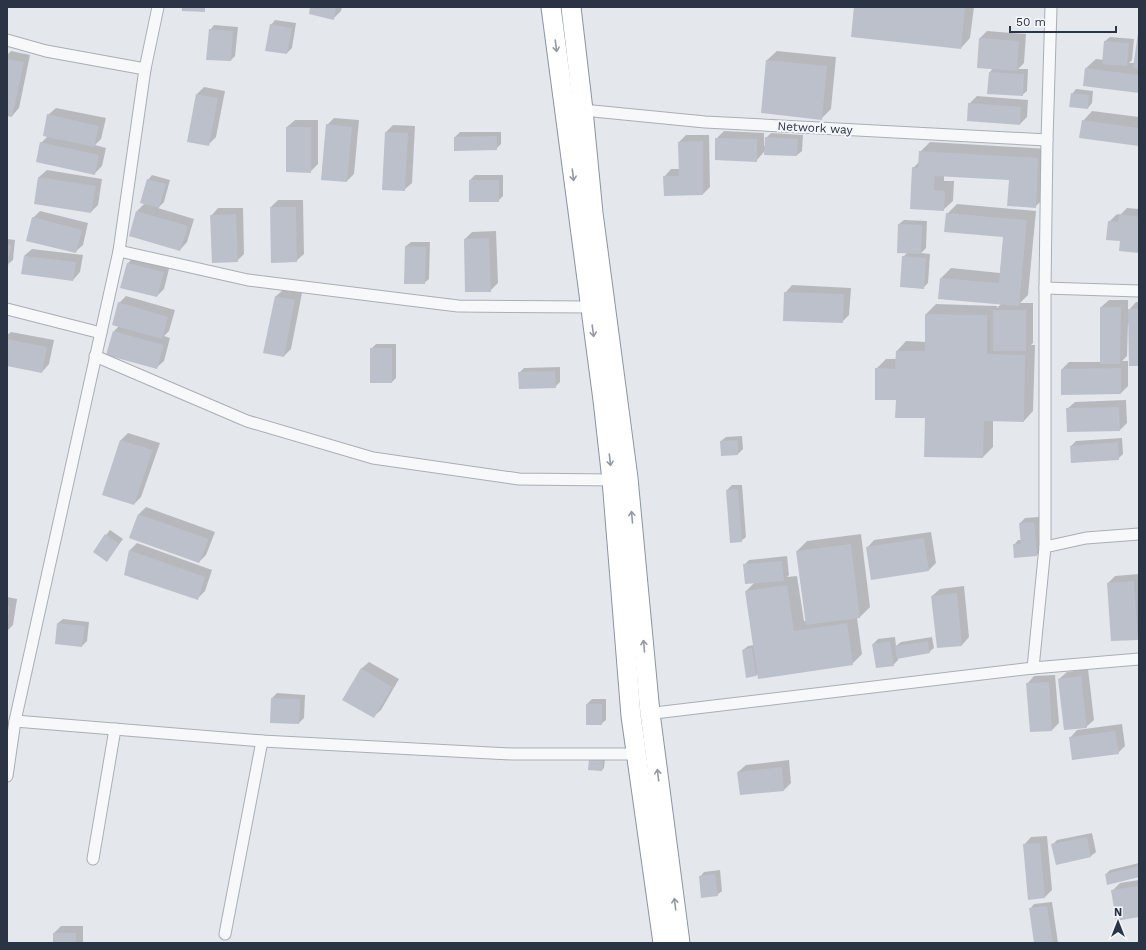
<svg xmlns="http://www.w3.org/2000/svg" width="1146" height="950" viewBox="0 0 1146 950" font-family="'Work Sans',sans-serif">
  <rect width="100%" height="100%" fill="#e4e7ec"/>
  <g fill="#0003">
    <path d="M311,7H342L341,11L334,18Z"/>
    <path d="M855,7H974L970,38L961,48Z"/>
    <path d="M275,20L296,23L292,48L287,53L271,25Z"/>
    <path d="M214,25L238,27L235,56L231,60L210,30Z"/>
    <path d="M987,31L1026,34L1024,63L1018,69H1028L1027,91L1022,95L990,72L993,68L980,38Z"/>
    <path d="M1139,34V92L1086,68L1096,59L1104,60L1105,41L1110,37L1134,39L1132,60L1129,63H1135Z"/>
    <path d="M11,51L30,55L19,108L12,116L7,115V55Z"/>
    <path d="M777,51L836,57L831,109L821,119L767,60Z"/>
    <path d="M204,87L225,91L216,137L208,145L197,94Z"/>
    <path d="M1076,89L1093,91L1092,103L1088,108L1072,94Z"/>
    <path d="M977,96L1028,100L1027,117L1020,124L969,104Z"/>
    <path d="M56,108L106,118L101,139L95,145L106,148L102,166L95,173L41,143L48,136V115Z"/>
    <path d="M1092,111L1139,117V145L1083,121Z"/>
    <path d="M334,118L359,120L354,174L347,181L327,125Z"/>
    <path d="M295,120H318V164L310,172L287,171V127Z"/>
    <path d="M393,125L415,126L412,183L404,190L386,132Z"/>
    <path d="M724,131L764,133V146H766V138L771,133L803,135L802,151L797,155L765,151L756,161L716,139Z"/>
    <path d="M460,132H501V144L496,149L455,137Z"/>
    <path d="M686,135H709L710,187L703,194L665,195L664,177L671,169H680L679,142Z"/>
    <path d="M930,142L1048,149L1045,197L1035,207L1010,179L944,175V181H954L953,201L943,210L913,168L919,162L920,152Z"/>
    <path d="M47,170L102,179L98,205L91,212L35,203L39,177Z"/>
    <path d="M152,175L170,180L164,202L158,208L194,219L187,242L180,250L137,211L145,203L148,180Z"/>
    <path d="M475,175H503V196L498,201H470V180Z"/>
    <path d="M278,200H303L304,254L296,261L271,207Z"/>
    <path d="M957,204L1036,211L1028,295L1020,303H1033V343L1031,345H1035L1033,411L1024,421H993V447L983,457L926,417L897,399L876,369L886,359H896L897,351L906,341L926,342V314L936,304L997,306V308L1001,304L941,278L951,268L1000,273L1004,236L947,214Z"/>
    <path d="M218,208H243L244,254L237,261L211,216Z"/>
    <path d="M1127,208L1139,209V252L1109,222L1117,214L1120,215Z"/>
    <path d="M40,211L88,223L83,245L75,252L33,218Z"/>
    <path d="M904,220L927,221L926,248L921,253L930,254L928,283L923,288L903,257L908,252L899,224Z"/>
    <path d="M496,231L498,283L490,291L465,239L472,232Z"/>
    <path d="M7,239L15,240L13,260L8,264Z"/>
    <path d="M411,242H430L429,279L424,283L406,246Z"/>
    <path d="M32,249L83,255L80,272L73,280L24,256Z"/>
    <path d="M135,256L170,265L164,289L157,296L128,263Z"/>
    <path d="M792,285L851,288L849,315L842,322L785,293Z"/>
    <path d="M283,290L302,293L291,349L284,356L275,297Z"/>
    <path d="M126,296L175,310L169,331L164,336L170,338L164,361L156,368L114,331L119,326V303Z"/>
    <path d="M1109,300H1128V311L1136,302H1139V365L1129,323H1128L1127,356L1122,361H1128V386L1121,393L1062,369L1069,362H1101V307Z"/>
    <path d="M11,332L54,340L49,364L42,372L7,365V335Z"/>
    <path d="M376,344H396V378L392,382L371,349Z"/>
    <path d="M560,367V382L555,387L519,373L524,368Z"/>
    <path d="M1126,400L1127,423L1120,430L1067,409L1075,402Z"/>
    <path d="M128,433L160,443L141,497L134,504L103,494L121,440Z"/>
    <path d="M742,436L743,449L738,454L721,441L726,437Z"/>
    <path d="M1122,438L1123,454L1118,459L1071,446L1076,441Z"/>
    <path d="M732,485H742L746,537L741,541L727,490Z"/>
    <path d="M146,507L215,532L206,555L199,562L130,537L139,514Z"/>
    <path d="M1039,517L1041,550L1037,555L1014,545L1018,540H1021L1020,523L1025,518Z"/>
    <path d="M110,530L123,539L107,561L106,535Z"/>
    <path d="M931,532L936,563L929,570L867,548L874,540Z"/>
    <path d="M861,534L870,607L860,617L857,618L862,654L852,664L758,673L756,676L743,650L748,646L754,645L746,591L755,582L744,565L749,560L787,556L789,575L787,577L797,576L804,621H806L797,551L807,541Z"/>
    <path d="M137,543L212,570L205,591L197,599L125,574L130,550Z"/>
    <path d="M1139,574V637L1138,639L1108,583L1115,576Z"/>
    <path d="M964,586L969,637L962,645L938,647L932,596L940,589Z"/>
    <path d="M7,597L17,599L13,625L7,631Z"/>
    <path d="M63,619L89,622L87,641L82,646L58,623Z"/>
    <path d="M895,637L896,646L901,642L932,637L934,648L929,652L898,658V660L893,665L873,644L878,639Z"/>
    <path d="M369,662L399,679L381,710L373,717L361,669Z"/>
    <path d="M1088,669L1094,720L1086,727L1059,679L1067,672Z"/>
    <path d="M1055,675L1059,723L1052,730L1027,684L1034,676Z"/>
    <path d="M277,693L305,695L304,718L299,723L272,698Z"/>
    <path d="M592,699H606V720L601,724H587V704Z"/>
    <path d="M1122,724L1125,746L1118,753L1070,738L1077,730Z"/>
    <path d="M605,758L604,768L602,770L590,760Z"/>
    <path d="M789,760L791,783L784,790L738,772L746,765Z"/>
    <path d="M1092,833L1096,852L1091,856L1057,864L1052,845L1057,840Z"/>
    <path d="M1047,836L1052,890L1045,897L1029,899L1024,845L1031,837Z"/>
    <path d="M1139,863V876L1106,874L1110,870Z"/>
    <path d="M720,870L722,891L717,895L700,877L704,872Z"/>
    <path d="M1139,880V916L1113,890L1120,883Z"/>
    <path d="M1052,902L1058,943H1035L1030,909L1034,904Z"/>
    <path d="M61,926H83V943H54V933Z"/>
  </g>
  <g fill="#bbc0ca">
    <path d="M182,7H205V12L182,11Z"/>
    <path d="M310,7H336L334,20L309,14Z"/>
    <path d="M854,7H965L961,49L851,37Z"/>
    <path d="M270,24L292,28L287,54L265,51Z"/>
    <path d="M209,29L233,31L231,61L206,60Z"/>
    <path d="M1138,33H1139V69L1133,68Z"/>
    <path d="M979,38L1019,41L1017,71L977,68Z"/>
    <path d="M1104,41L1129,43L1127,66L1102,64Z"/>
    <path d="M7,59L24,62L12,117L7,116Z"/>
    <path d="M766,60L827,66L822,120L761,113Z"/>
    <path d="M1085,68L1139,75V93L1083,86Z"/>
    <path d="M989,72L1024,74L1023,96L987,94Z"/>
    <path d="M1071,93L1089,95L1088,109L1069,107Z"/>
    <path d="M196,94L218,98L209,146L187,142Z"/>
    <path d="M968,103L1021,107L1020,125L967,121Z"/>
    <path d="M47,114L99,126L94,147L43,136Z"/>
    <path d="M1082,120L1139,128V146L1079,138Z"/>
    <path d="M326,124L352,127L347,182L321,180Z"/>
    <path d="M286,127H311V173L286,172Z"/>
    <path d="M385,132L408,133L405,191L382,190Z"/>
    <path d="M497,136V150L454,151V137Z"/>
    <path d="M765,137L798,139L797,156L764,155Z"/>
    <path d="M715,138L757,139V162L715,160Z"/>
    <path d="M703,141V195L664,196L663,176H679L678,142Z"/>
    <path d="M40,142L99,155L95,175L36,162Z"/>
    <path d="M919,151L1038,158L1036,208L1007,206L1009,180L935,176L934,190L945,191L944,211L910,209L912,167L918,168Z"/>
    <path d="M38,177L96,186L91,213L34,204Z"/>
    <path d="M147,179L166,184L159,208L140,203Z"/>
    <rect x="469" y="180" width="30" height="22"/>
    <path d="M270,207H296L297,262L271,263Z"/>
    <path d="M136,211L188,226L180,251L129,236Z"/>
    <path d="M946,213L1027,220L1019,306L938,299L940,278L999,283L1003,237L944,232Z"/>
    <path d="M236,214L238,262L212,263L210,215Z"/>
    <path d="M1119,214L1139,217V253L1119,251L1120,241L1106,240L1108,221L1118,222Z"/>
    <path d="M32,217L82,230L76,253L26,241Z"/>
    <path d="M898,224L922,225L921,254L897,253Z"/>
    <path d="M489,238L491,292H465L464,239Z"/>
    <path d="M7,244L11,245L8,267H7Z"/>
    <path d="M405,246L426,247L425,284H404Z"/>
    <path d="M24,256L76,262L73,281L21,274Z"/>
    <path d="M902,256L926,258L924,289L900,287Z"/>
    <path d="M127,263L164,272L157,297L120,288Z"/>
    <path d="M784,292L844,294L843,323L783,321Z"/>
    <path d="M275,296L295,300L284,357L263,353Z"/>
    <path d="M118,302L168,317L162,339L112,325Z"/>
    <path d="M1100,307H1121L1120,364H1100Z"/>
    <path d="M1128,309H1139V366H1129Z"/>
    <rect x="993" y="310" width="33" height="41"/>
    <path d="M925,314L987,315V354L1025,355L1024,422L984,421L983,458L924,457L925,418H895L896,400H875V368L895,369L896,351H925Z"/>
    <path d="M113,331L164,345L157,369L106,355Z"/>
    <path d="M7,339L47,347L42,373L7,366Z"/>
    <rect x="370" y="348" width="22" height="35"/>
    <path d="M1121,368V394L1061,395V369Z"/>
    <path d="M555,371L556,388L519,389L518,372Z"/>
    <path d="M1119,407L1120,431L1067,432L1066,408Z"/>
    <path d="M120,440L153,450L134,505L102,495Z"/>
    <path d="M738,440V455L721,456L720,441Z"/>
    <path d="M1118,442L1119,460L1071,463L1070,446Z"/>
    <path d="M738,489L742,542L730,543L726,490Z"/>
    <path d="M138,514L209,539L199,563L129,538Z"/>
    <path d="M1034,522L1037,556L1014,558L1013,544H1021L1019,523Z"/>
    <path d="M105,534L119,544L107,562L93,552Z"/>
    <path d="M924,538L929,571L871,580L866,547Z"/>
    <path d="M851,544L860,618L806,625L796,551Z"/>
    <path d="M129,550L205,577L198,600L124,575Z"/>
    <path d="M782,561L784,581L745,584L743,564Z"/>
    <path d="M1134,581L1138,640L1111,641L1107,583Z"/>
    <path d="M787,585L794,631L847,623L853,665L758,679L745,591Z"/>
    <path d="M957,593L962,646L937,648L931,596Z"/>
    <path d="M7,605L10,606L8,622H7Z"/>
    <path d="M57,623L85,626L82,647L55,644Z"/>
    <path d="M890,641L894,666L876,668L872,644Z"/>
    <path d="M928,641L930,653L897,659L895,646Z"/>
    <path d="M752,648L756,676L746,678L742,650Z"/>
    <path d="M361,668L392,687L374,718L342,700Z"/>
    <path d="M1081,676L1087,728L1064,730L1058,679Z"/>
    <path d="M1049,682L1052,731L1030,732L1026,683Z"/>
    <path d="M271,698L300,699L299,724L270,723Z"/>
    <rect x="586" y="704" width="16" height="21"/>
    <path d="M1115,731L1119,754L1072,760L1069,737Z"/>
    <path d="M589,759L603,760L602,771L588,770Z"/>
    <path d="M782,767L784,791L740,795L737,772Z"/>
    <path d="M1087,837L1091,857L1056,865L1051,844Z"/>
    <path d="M1040,843L1045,898L1028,900L1023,844Z"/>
    <path d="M1139,866V877L1107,885L1105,874Z"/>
    <path d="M715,874L718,896L701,898L699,876Z"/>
    <path d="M1139,886V917L1116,921L1111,890Z"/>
    <path d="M1047,906L1053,943H1034L1029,908Z"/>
    <rect x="53" y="933" width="23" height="10"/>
  </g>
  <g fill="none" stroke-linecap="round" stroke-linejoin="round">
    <g stroke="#a9aeb7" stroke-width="13">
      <g id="minor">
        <path d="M7,40L46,51L145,69"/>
        <path d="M583,110L705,122L1047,140"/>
        <path d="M119,251L248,280L458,306L590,307"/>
        <path d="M1045,288L1139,291"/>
        <path d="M7,309L101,333"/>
        <path d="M95,356L247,421L373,458L519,479L612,480"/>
        <path d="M1045,547L1086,538L1139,534"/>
        <path d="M1033,668L1139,659"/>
        <path d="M646,714L1033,668L1045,547V288L1047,140L1051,7"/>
        <path d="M15,721L262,741L512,754H637"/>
        <path d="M7,776L15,721L119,251L145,69L158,7"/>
        <path d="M93,859L115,729"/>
        <path d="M225,934L262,741"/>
      </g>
    </g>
    <g stroke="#8b94a3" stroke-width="21">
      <g id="trunk">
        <path d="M551,7L603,400L612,480L631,716L663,943"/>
        <path d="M571,7L583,110L593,213L628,478L650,713L680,943"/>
      </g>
    </g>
    <use href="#minor" stroke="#f7f8fa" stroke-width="11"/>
    <use href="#trunk" stroke="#fff" stroke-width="19"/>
  </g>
  <defs><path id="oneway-shaft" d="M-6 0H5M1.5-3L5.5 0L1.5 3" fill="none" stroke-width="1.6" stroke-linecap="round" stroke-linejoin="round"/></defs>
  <g stroke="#959aa2">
    <use href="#oneway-shaft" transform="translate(556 46) rotate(83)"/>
    <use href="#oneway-shaft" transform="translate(573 175) rotate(83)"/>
    <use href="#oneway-shaft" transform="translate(593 331) rotate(82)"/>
    <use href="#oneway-shaft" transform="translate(610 460) rotate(83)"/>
    <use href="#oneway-shaft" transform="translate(632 517) rotate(-95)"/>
    <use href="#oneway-shaft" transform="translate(644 646) rotate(-95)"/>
    <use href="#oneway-shaft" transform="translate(658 775) rotate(-97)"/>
    <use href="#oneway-shaft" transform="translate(675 904) rotate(-97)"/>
  </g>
  <g text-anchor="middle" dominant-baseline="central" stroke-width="4" stroke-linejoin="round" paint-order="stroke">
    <g font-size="12" fill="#2b3445" stroke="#f4f6f9">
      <text transform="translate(815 128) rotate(3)">Network way</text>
    </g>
  </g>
  <rect width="1146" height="950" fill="none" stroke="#2b3445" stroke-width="16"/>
  <g transform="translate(1118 922)" stroke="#f4f6f9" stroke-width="3" paint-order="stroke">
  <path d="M0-3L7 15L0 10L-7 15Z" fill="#2b3445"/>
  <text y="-6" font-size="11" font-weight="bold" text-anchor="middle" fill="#2b3445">N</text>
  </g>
  <path d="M1010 26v6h106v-6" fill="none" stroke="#2b3445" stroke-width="2"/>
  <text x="1016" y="26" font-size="12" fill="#2b3445" stroke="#f4f6f9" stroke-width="3" paint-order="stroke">50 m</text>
</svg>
